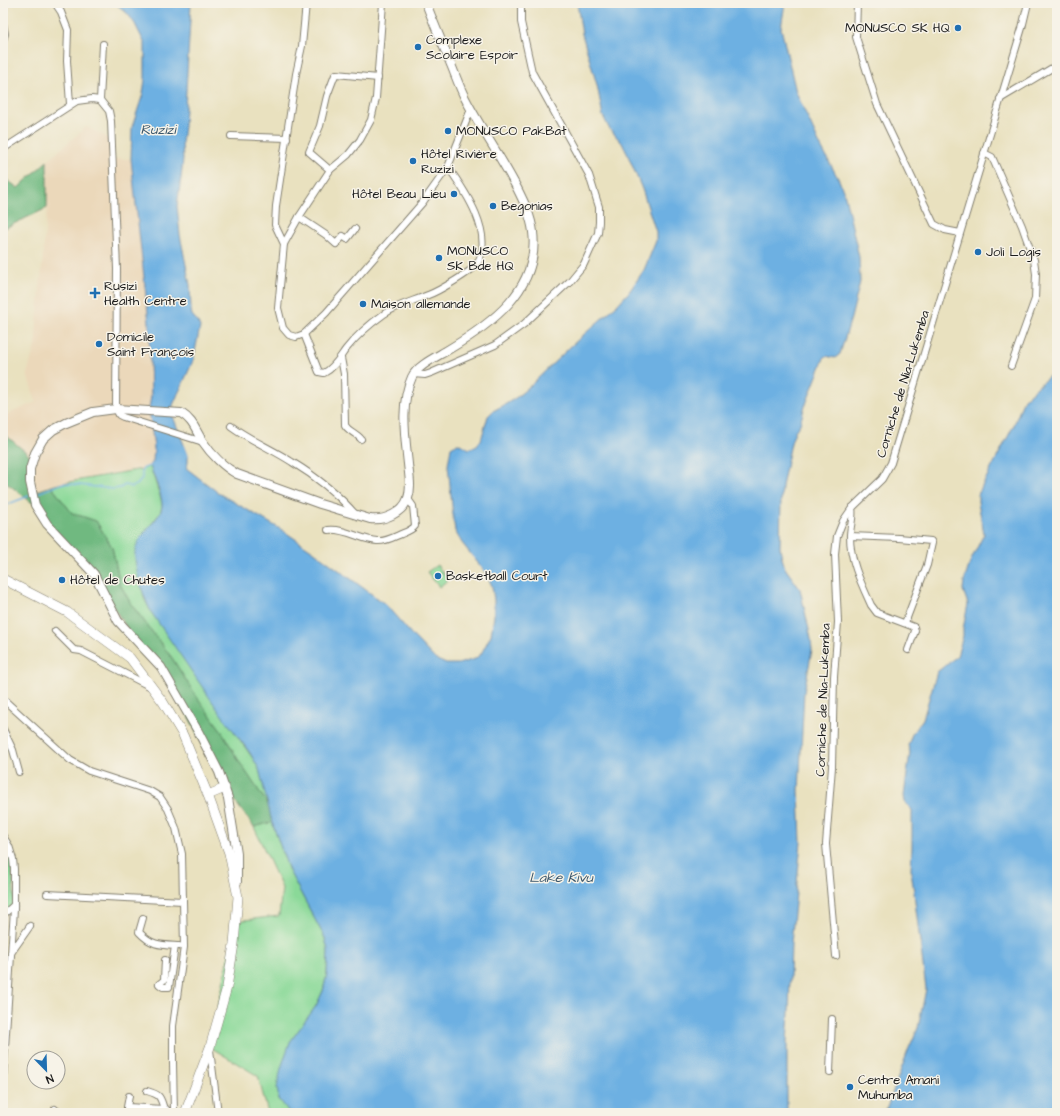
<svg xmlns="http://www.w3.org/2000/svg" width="1060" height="1116" viewBox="0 0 1060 1116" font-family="'Architects Daughter',sans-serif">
  <rect width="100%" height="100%" fill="#f7f3e8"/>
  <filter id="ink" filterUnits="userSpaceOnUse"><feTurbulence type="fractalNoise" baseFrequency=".025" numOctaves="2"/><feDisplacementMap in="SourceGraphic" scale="8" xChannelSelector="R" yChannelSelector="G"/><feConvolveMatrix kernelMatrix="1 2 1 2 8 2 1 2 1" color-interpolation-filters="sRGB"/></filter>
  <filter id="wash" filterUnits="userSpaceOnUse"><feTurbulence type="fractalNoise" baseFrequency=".012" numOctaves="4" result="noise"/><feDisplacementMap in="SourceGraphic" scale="16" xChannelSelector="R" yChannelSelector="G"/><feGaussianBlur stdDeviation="0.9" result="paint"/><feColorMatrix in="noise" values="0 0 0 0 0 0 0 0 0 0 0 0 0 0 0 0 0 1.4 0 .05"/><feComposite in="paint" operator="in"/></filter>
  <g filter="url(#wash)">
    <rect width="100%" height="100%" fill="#e9e1bf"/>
    <path fill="#ebd8ba" d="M86,127L111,139L112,159H131L149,323L151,396L149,409L154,448L153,461L150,466L142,469L63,483L32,493L33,458L3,433V416L36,402L27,374L35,346L47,208V161Z"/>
    <g fill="#8ad998" stroke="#537a5a">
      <path d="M150,466L161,499L162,506L160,513L140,539L136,547L144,598L151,612L254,760L259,769L269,806L240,763L221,730L194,693L172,658L131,604L120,584L112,547L96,521L72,513L51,486L63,483L142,469Z"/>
      <path d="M437,565L448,580L439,587L427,572Z"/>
      <path d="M272,822L289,871L325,938L328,951L327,974L323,991L316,1006L290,1042L279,1099L290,1113H268L258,1076L210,1047L236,921L279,916L282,888L254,827Z"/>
      <path d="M3,834L10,846L15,904L3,915Z"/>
    </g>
    <g fill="#6fb980" stroke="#466a4e">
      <path d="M47,161V208L3,229V177L18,188Z"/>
      <path d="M3,433L33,458L32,493L51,486L72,513L96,521L112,547L120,584L131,604L172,658L194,693L221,730L240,763L269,806L272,822L254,827L225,788L172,684L130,633L99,584L35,505L3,480Z"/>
    </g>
    <g fill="#6db0e2" stroke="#44667f">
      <path d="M115,3H191L184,126L182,143L183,159L181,178L177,206L180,235L190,285L191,310L192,315L198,322L200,327L193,361L173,405L172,414L188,455V463L186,468L220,494L282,530L313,551L385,604L413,636L435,659L446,664H458L475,659L481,654L491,635L494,616V600L492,586L486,573L462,543L455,531L453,516L448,465L451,447C458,442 462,444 469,449L477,445L481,440L488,416L493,411L506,404L517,397L531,385L570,347L618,304L629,292L644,270L656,241V232L642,189L627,153L622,143L609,128L603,116L597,85L582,34L577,3H785L781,28L796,92L820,145L839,180L845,196L859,257L860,282L851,318L840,354L835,358L826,356L824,358L804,409L800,424L795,431L791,443L782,486L781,499L780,547L782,558L785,568L800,589L811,639L812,650L804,692L799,791L801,842L791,944L789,1013L787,1042V1113H290L279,1099L278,1094L277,1088L281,1068L290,1042L316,1006L323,991L327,974L328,951L325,938L289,871L272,822L259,769L250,753L218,710L151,612C144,598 131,561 136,547C139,539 145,532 150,526C155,520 162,513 162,505C162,494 154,477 150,466L153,461L154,448L149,409L151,396L149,323L131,159L132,127L143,94L145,79V44L135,24L128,14Z"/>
      <path d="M1057,369V1113H885L909,1048L918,1028L926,989L911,869L912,848V810L905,802L904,796L910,752L908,746L912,734L923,719L937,672L957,656L963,636V629L968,604L963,590L964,581L971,560L984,534L978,502V495L981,488L1014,425L1024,399Z"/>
    </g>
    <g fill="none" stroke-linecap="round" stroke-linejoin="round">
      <g stroke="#6db0e2" stroke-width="1.5">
        <path d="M35,494L63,483L113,489L120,488L125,485L132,487L138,484L142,478V469L152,465"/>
        <path d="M3,506L29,496"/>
      </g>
    </g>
  </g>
  <g filter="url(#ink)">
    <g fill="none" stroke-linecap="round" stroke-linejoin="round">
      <g stroke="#827e6e" stroke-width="8">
        <g id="minor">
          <path d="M55,3L61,12L68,30L67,61L70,104"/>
          <path d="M383,3L376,98L371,120L360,140L348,155L330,170L299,217L284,244L278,308L283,328L289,335L296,337L304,334L326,313L423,202L448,167"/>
          <path d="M857,3L856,37L877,104L934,224L945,230L960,233"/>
          <path d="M3,24L5,34L3,40"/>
          <path d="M1000,99L1057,65"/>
          <path d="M100,100L103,44"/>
          <path d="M231,136L287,138"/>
          <path d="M3,149L77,101L92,99L100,100L109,111L111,121L117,269L116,409L119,415L123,417L203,442"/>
          <path d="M984,153L992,157L1022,226L1034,260L1036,274L1035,299L1011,366"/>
          <path d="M330,170L309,152L320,126L327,96L335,75L336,74L378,78"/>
          <path d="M299,217L326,235L336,244L343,236L347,239L355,229"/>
          <path d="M284,244L275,225L276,206L296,74L302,46L306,3"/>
          <path d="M304,334L319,372L324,373C334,368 340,357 346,349C357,335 370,324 384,314C397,305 414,301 428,295C439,291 471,272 477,264C495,234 465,191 448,167L471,109"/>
          <path d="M341,358L344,374L345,425C348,431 356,433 361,439"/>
          <path d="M413,374L425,375L431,373L495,345L524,324L570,281L584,264L598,233L599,222V207L589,175L532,72L521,22V3"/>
          <path d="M231,426C250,440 272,449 292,462C315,476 338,494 356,515"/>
          <path d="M852,508C854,517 850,526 850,536C850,561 861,583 871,605L877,613L914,627L915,631L908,650"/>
          <path d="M328,530C345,528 361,540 377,541C385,542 394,537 401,534C406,532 412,530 415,526L413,506L408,499"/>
          <path d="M850,536L899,538L931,541L932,543L927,565L905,623"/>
          <path d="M55,631L74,650L81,651L149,686"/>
          <path d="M3,699L70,760L89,771L150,791L160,797L168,809L176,828L182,854L184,947L173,1026V1063L174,1113"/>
          <path d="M3,729L13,750L19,772"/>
          <path d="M3,836L9,846L13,859L14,869V909L3,1079"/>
          <path d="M47,894L183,901"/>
          <path d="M3,915L14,905"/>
          <path d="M143,918L139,932C152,946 161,945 179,946"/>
          <path d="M11,953L30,926"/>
          <path d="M836,956L826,844L832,767L834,677L838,622L835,554L837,536L843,521L852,508L882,479L891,463L1022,28L1028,3"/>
          <path d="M165,960L164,980L159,984L163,987H169L175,946"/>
          <path d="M210,1050L218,1113"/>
          <path d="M830,1072L832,1019"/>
          <path d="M147,1091C161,1095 160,1097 164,1109H166"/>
          <path d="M129,1096L127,1107L164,1109"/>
          <path d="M55,1109L60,1113"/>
        </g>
      </g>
      <g stroke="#827e6e" stroke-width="10">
        <path id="major" d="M237,882V854L228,798L219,772L199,733L161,667L118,621L94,574L47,524L35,505L30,482V469L35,453L43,439L53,430L66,423L93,412L116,409L181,413C194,421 195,430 203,442C211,454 224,467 237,474L320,504L370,519C384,521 403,513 408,498C412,487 409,475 408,464C405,436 400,403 412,377C417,366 436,357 446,351C490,325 540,290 533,232C531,216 524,202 517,188C501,157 481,129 465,98C460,88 456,77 452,67C443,45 434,24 426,3"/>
      </g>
      <g stroke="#827e6e" stroke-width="10">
        <g id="highway">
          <path d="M3,579L67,612L130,658L163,702L183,735L208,795L229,853L238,897L234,944L227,987L210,1047L185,1113"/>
          <path d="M208,795L225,788"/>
        </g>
      </g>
      <use href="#minor" stroke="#fff" stroke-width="6"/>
      <use href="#major" stroke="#fff" stroke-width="8"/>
      <use href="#highway" stroke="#fff" stroke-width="9"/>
    </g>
  </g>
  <g fill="#1f6fb2" stroke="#f7f3e8" stroke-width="1.5">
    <circle cx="958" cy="28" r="4"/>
    <circle cx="418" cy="47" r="4"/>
    <circle cx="448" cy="131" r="4"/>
    <circle cx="413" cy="161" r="4"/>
    <circle cx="454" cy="194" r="4"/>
    <circle cx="493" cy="206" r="4"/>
    <circle cx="978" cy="252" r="4"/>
    <circle cx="439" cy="258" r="4"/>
    <path d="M93 287h4v4h4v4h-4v4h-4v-4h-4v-4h4z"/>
    <circle cx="363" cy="304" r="4"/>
    <circle cx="99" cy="344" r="4"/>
    <circle cx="438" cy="576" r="4"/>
    <circle cx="62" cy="580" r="4"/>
    <circle cx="850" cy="1087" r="4"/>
  </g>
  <g text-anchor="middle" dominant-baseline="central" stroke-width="3" stroke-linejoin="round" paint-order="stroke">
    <g font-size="13" fill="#1c1c1c" stroke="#f7f3e8" text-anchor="start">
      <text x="950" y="28" text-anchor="end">MONUSCO SK HQ</text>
      <text x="426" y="40">Complexe<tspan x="426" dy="15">Scolaire Espoir</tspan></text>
      <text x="456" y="131">MONUSCO PakBat</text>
      <text x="421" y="154">Hôtel Rivière<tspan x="421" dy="15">Ruzizi</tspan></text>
      <text x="446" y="194" text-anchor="end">Hôtel Beau Lieu</text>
      <text x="501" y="206">Begonias</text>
      <text x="447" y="251">MONUSCO<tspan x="447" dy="15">SK Bde HQ</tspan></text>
      <text x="986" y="252">Joli Logis</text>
      <text x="104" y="286">Rusizi<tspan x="104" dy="15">Health Centre</tspan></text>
      <text x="371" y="304">Maison allemande</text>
      <text x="107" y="337">Domicile<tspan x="107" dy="15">Saint François</tspan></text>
      <text x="446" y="576">Basketball Court</text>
      <text x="70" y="580">Hôtel de Chutes</text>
      <text x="858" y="1080">Centre Amani<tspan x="858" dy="15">Muhumba</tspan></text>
    </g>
    <g font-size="13" fill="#1c1c1c" stroke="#f7f3e8">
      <text transform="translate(903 384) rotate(-73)">Corniche de Nia-Lukemba</text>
      <text transform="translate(823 700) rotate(-88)">Corniche de Nia-Lukemba</text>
    </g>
    <g font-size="14" font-style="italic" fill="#3c576b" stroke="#f7f3e8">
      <text x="158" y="130">Ruzizi</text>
      <text x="561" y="878">Lake Kivu</text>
    </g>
  </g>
  <rect width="1060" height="1116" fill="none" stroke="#f7f3e8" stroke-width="16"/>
  <g transform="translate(46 1070) rotate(157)"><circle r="19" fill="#f7f3e8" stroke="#9f9d96"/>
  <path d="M0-3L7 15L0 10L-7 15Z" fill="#1f6fb2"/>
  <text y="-6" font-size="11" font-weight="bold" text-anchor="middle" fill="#1c1c1c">N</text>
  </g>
</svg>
